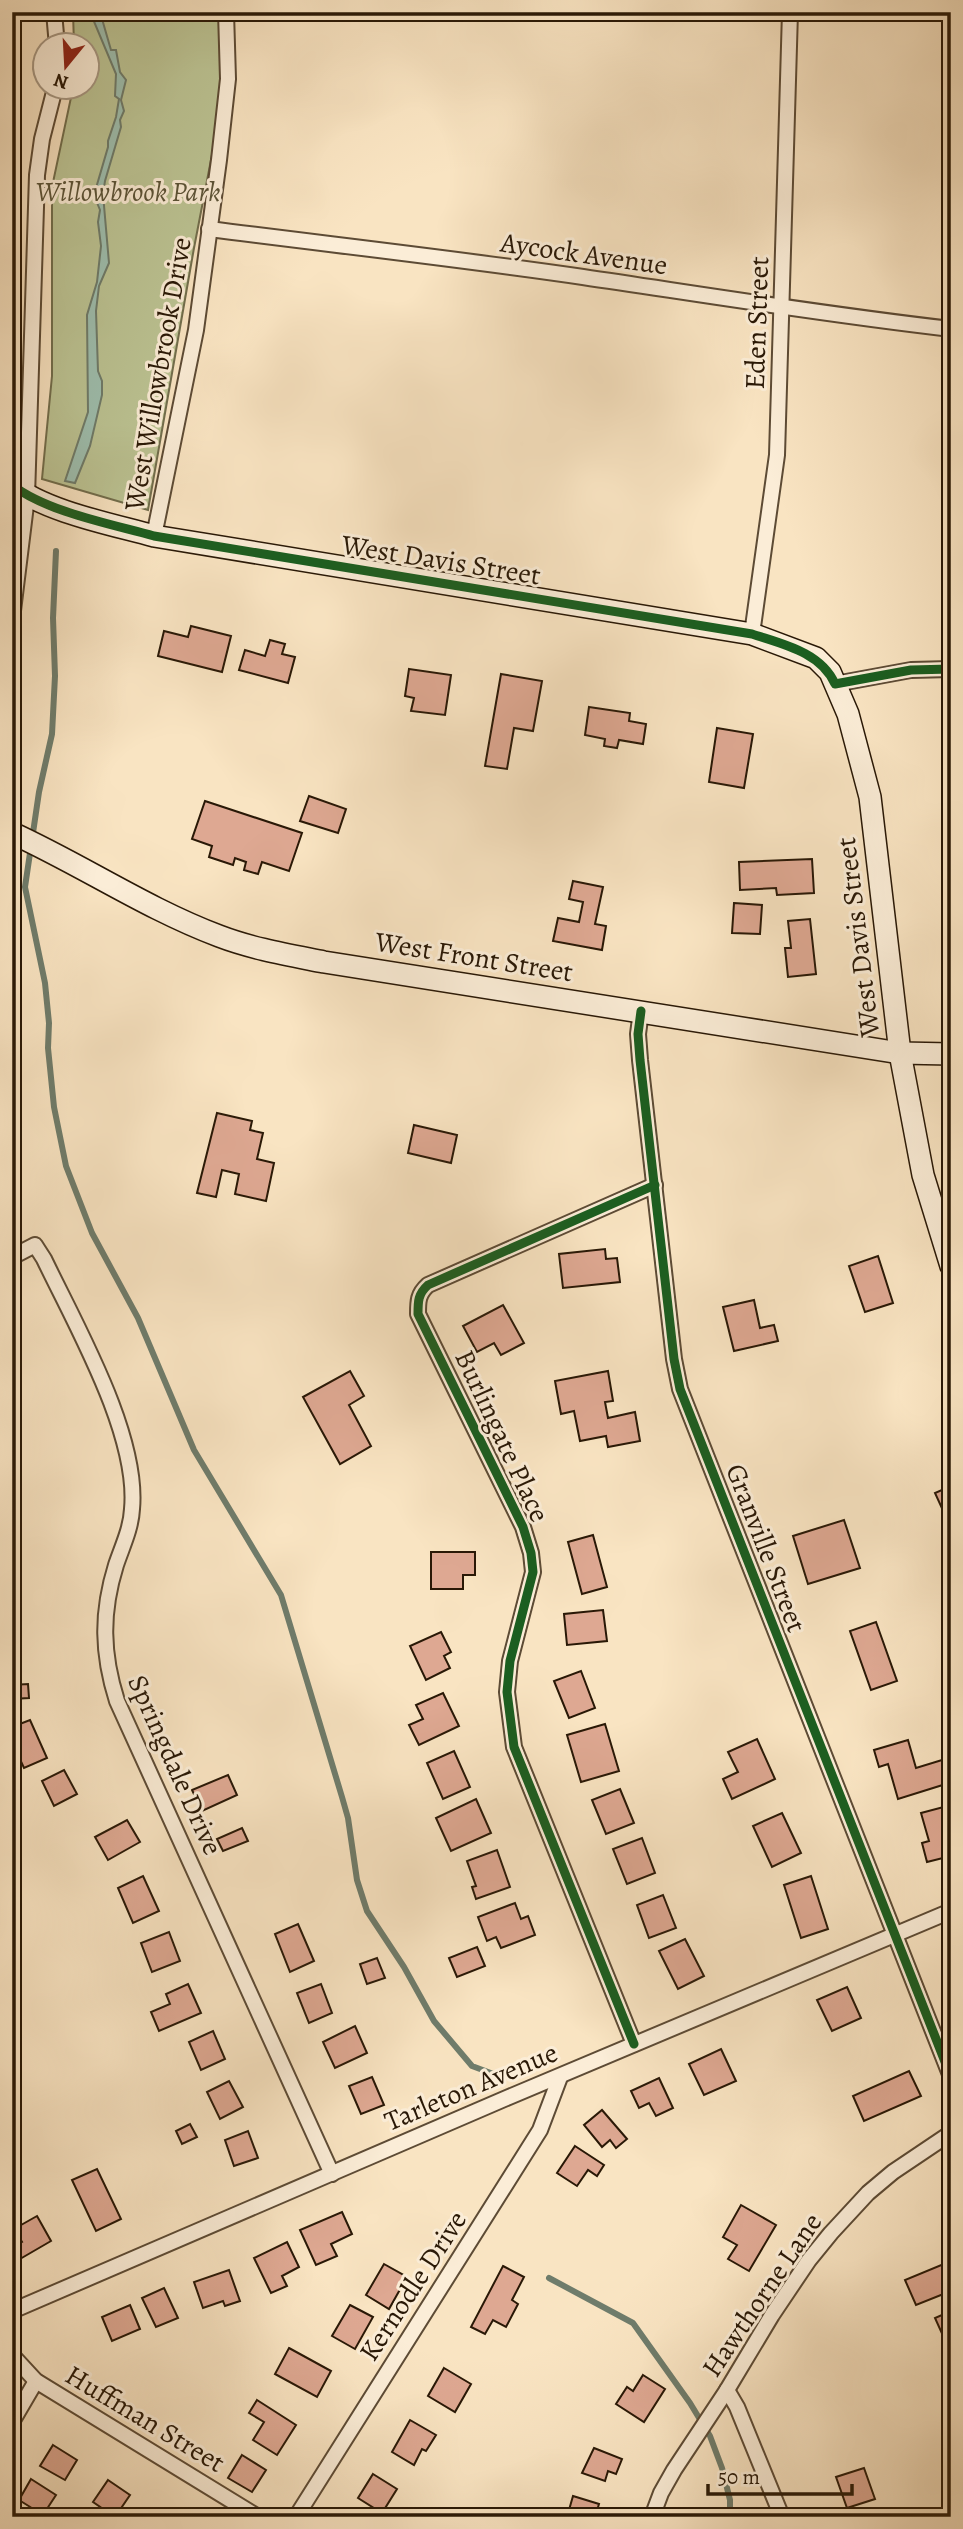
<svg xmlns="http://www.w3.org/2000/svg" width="963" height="2529" viewBox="0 0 963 2529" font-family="Alegreya,serif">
  <rect width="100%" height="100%" fill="#f9e4c2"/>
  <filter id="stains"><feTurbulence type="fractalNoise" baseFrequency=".00286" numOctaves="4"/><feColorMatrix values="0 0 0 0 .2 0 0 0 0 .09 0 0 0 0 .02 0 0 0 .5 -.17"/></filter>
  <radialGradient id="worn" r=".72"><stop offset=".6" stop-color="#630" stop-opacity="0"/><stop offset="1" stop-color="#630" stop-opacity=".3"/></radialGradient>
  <path fill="#bcc494" stroke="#726e4d" stroke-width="2" d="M73,12H219L227,77L194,248L148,510L42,479L52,376V187L73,88H88V46L74,45Z"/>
  <path fill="#9ebfaf" stroke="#6f7c6b" stroke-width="2" d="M90,12H100L111,50H116L120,72L126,80L121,100L124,111L120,120L121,127L105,181L103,194L109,263L99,286L96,311L98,371L102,381V395L90,446L75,483L65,481L88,412L87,315L97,282L101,246L98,222L100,210L94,195L108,147V141L116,117L119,99L115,96L116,74Z"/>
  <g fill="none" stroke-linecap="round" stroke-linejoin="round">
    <g stroke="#6f7c6b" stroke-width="6">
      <path d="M56,551L53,618L55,676L52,734L39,792L25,887L45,983L49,1023L48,1048L54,1107L66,1166L92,1233L138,1318L194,1450L281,1595L342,1797L348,1818L357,1880L367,1911L404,1967L434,2021L472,2066L504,2078"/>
      <path d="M549,2278L633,2323L690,2403L710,2436L722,2468L730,2500V2517"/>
    </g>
  </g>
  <g fill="#dea892" stroke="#291806" stroke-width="2">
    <path d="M191,626L231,636L222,672L158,656L164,631L188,637Z"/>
    <path d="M270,640L285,644L282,654L295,657L288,683L239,670L245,650L265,656Z"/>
    <path d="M409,669L451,675L445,715L411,711L414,698L405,696Z"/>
    <path d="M501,674L542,681L533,731L514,728L507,769L485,766Z"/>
    <path d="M589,707L630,713L629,721L646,724L643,744L619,740L617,748L604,746L605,739L585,735Z"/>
    <path d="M717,728L753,734L744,788L709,782Z"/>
    <path d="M309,796L346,809L338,833L300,821Z"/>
    <path d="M205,801L302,833L289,871L262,862L258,874L244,870L246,862L235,858L233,865L209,857L212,846L192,839Z"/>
    <path d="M812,859L814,893L777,895L776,888L740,890L739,862Z"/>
    <path d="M573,881L603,887L595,924L606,926L602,950L553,941L558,918L579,922L583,902L569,899Z"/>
    <path d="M734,903L762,905L760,934L732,933Z"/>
    <path d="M810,919L816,974L788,977L785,948H791L788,921Z"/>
    <path d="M217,1113L252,1121L250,1130L263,1133L257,1159L274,1163L266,1201L235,1194L239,1174L222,1170L216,1197L197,1193Z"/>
    <path d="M414,1125L457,1135L451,1163L408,1153Z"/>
    <path d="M605,1249L606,1259L617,1258L620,1282L563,1288L559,1254Z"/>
    <path d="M878,1256L893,1303L865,1312L849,1266Z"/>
    <path d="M754,1300L760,1328L774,1325L778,1341L734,1351L723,1307Z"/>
    <path d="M503,1305L524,1343L501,1355L494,1343L477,1352L463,1326Z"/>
    <path d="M350,1371L364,1396L349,1405L371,1446L340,1464L303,1397Z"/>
    <path d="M608,1371L613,1401L605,1402L608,1418L635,1412L640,1441L608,1447L606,1436L580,1441L574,1411L561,1414L555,1381Z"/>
    <path d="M951,1486V1528L935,1493Z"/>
    <path d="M844,1520L860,1568L808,1584L793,1536Z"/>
    <path d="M593,1535L607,1587L582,1594L568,1542Z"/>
    <path d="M431,1552H475V1575H463V1589H431Z"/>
    <path d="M603,1610L607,1641L567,1645L564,1614Z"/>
    <path d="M876,1622L897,1681L871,1690L850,1631Z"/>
    <path d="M441,1632L451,1652L444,1656L450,1668L426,1680L410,1646Z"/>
    <path d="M581,1671L595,1708L569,1718L554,1681Z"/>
    <path d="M28,1684L29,1698L12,1699V1685Z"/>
    <path d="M443,1693L459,1726L419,1745L409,1725L423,1719L416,1705Z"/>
    <path d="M30,1720L47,1758L24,1768L12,1742V1727Z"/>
    <path d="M605,1724L619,1771L581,1782L567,1735Z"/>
    <path d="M757,1739L775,1779L732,1799L723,1779L738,1772L728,1752Z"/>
    <path d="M908,1740L916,1768L942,1760L949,1783L898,1799L888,1764L879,1767L874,1750Z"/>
    <path d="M454,1751L470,1787L443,1799L427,1763Z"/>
    <path d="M64,1770L77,1794L54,1806L42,1781Z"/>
    <path d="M228,1775L237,1795L202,1811L192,1790Z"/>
    <path d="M620,1789L634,1823L606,1834L592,1800Z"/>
    <path d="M476,1799L491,1833L451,1851L436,1818Z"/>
    <path d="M951,1805V1856L927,1862L922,1843L929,1841L921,1813Z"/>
    <path d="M782,1813L801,1853L772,1867L753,1826Z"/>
    <path d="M127,1820L140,1842L108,1860L95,1837Z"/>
    <path d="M242,1828L248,1841L223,1851L217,1839Z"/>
    <path d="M642,1838L655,1873L627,1884L613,1849Z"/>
    <path d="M497,1850L510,1887L476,1899L472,1887L476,1886L467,1861Z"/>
    <path d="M143,1876L159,1911L133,1923L118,1888Z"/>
    <path d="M811,1876L828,1929L801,1938L784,1885Z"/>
    <path d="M663,1895L676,1928L649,1938L637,1905Z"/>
    <path d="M515,1903L521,1919L528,1916L535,1935L501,1948L496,1937L487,1941L478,1917Z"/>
    <path d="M298,1924L314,1961L290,1972L275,1934Z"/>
    <path d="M169,1932L180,1961L152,1972L141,1943Z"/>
    <path d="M685,1939L704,1976L678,1989L659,1951Z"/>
    <path d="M477,1947L485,1966L457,1977L449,1958Z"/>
    <path d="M951,1947V1968H950L943,1951Z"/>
    <path d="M377,1958L385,1978L367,1984L360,1964Z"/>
    <path d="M188,1984L201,2013L159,2031L151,2012L170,2004L166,1994Z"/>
    <path d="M321,1984L332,2013L309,2023L297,1993Z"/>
    <path d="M847,1987L861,2018L832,2031L817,2000Z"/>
    <path d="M355,2026L367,2053L335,2068L323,2042Z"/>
    <path d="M213,2031L225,2059L201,2070L189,2042Z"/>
    <path d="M721,2049L736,2081L704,2095L689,2064Z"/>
    <path d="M909,2071L921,2096L864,2121L853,2096Z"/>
    <path d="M372,2077L384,2105L361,2114L349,2086Z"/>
    <path d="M659,2078L673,2108L656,2116L649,2103L639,2108L631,2091Z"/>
    <path d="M229,2081L243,2107L220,2119L207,2092Z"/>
    <path d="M602,2110L627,2139L616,2148L610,2140L602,2147L584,2125Z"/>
    <path d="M190,2124L197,2137L182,2144L176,2131Z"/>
    <path d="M248,2131L258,2158L234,2166L225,2140Z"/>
    <path d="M575,2146L604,2165L597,2176L588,2170L577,2186L557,2173Z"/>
    <path d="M97,2169L121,2219L96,2231L72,2180Z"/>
    <path d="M741,2205L776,2225L749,2271L728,2259L737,2245L723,2237Z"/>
    <path d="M342,2212L352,2234L331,2244L337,2256L316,2265L300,2230Z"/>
    <path d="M37,2216L51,2241L20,2259L13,2247L22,2242L14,2229Z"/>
    <path d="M287,2242L299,2267L282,2276L287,2286L271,2293L254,2258Z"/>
    <path d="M951,2261V2291L916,2305L905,2280Z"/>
    <path d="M384,2264L407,2277L389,2309L366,2295Z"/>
    <path d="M503,2266L524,2277L512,2300L518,2304L506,2327L493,2320L485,2334L471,2327Z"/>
    <path d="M229,2270L240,2301L225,2306L223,2301L203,2308L194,2282Z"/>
    <path d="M164,2288L178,2318L156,2327L142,2298Z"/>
    <path d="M130,2305L140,2329L112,2341L102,2317Z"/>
    <path d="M350,2305L373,2317L355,2349L332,2336Z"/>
    <path d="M951,2311V2337L944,2338L935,2318Z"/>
    <path d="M289,2348L331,2371L317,2397L275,2374Z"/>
    <path d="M444,2368L471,2384L455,2412L428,2396Z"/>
    <path d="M643,2375L665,2389L644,2422L616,2404L627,2387L633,2391Z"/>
    <path d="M257,2400L296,2425L277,2455L253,2440L264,2422L249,2413Z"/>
    <path d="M410,2420L436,2435L426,2451L422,2449L414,2465L392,2452Z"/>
    <path d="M53,2445L77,2460L65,2480L40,2466Z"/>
    <path d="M594,2448L622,2459L616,2474L608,2471L605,2481L582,2473Z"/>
    <path d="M242,2455L266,2470L252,2492L228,2478Z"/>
    <path d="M864,2468L875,2499L847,2508L836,2477Z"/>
    <path d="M373,2474L397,2489L382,2513L358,2498Z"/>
    <path d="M31,2479L56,2495L43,2515L19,2500Z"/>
    <path d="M108,2480L130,2495L115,2517L93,2502Z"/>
    <path d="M573,2496L599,2504L595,2517H567Z"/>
  </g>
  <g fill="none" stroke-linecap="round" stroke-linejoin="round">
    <g stroke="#5d4b35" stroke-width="18">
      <g id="street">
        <path d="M54,12L57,46"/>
        <path d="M209,229C334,245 459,259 583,277C705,295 828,315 951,329"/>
        <path d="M154,536L196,330L219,160L228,79L226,12"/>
        <path d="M12,619L27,497L37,175L42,139L55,88"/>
        <path d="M752,634L777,455L790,12"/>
        <path d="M835,684L911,670L951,669"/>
        <path d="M641,1011L638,1034L640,1060L674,1359L680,1389L951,2077"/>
        <path d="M12,1257L35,1245L44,1259C76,1326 139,1435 132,1509C131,1529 122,1547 116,1565C101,1613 102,1654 117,1701L332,2174"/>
        <path d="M634,2044L514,1747L507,1692L510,1661L533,1572L531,1553L523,1527L418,1314C418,1301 418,1294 428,1285L655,1185"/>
        <path d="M12,2311L509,2097L951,1911"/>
        <path d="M12,2355L36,2381L258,2517"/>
        <path d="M727,2390L737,2407L782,2517"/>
        <path d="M12,2422L36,2381"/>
        <path d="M296,2517L540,2130L560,2077"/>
        <path d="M652,2517L661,2493L674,2470L727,2390L772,2315L809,2260L831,2233L868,2193L893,2172L951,2133"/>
      </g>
    </g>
    <g stroke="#291806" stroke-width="24">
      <g id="secondary">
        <path d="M12,485C47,512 111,524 154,536L752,634L816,658L830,672L848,714L870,797L900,1053L923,1175L951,1266"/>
        <path d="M12,833C82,865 147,909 219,936C253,949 289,955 324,962L900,1053L951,1054"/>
      </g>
    </g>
    <use href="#street" stroke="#fbedd7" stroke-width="14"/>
    <use href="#secondary" stroke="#fbedd7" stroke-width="21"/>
    <g stroke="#fbedd7" stroke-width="13">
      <g id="cycleway">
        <path d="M12,485C47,512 111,524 154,536L752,634C782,644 821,652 835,684L911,670L951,669"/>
        <path d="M641,1011L638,1034L640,1060L674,1359L680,1389L951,2077"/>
        <path d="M634,2044L514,1747L507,1692L510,1661L533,1572L531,1553L523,1527L418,1314C418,1301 418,1294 428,1285L655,1185"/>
      </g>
    </g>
    <use href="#cycleway" stroke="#1b5e20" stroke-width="9"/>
  </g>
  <g text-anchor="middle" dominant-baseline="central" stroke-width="6" stroke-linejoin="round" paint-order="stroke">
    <g font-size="28" font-style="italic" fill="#5c5438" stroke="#fbedd7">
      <text x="128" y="192">Willowbrook Park</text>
    </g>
    <g font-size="28" fill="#291806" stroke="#fbedd7">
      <text transform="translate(584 254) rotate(8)">Aycock Avenue</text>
      <text transform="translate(757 323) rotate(-88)">Eden Street</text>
      <text transform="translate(158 374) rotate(-80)">West Willowbrook Drive</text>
      <text transform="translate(441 560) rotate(9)">West Davis Street</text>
      <text transform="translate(858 937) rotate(-97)">West Davis Street</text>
      <text transform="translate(474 957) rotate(9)">West Front Street</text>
      <text transform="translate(502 1436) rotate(65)">Burlingate Place</text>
      <text transform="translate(766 1548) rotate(69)">Granville Street</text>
      <text transform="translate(175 1765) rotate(66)">Springdale Drive</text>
      <text transform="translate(471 2087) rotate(-23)">Tarleton Avenue</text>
      <text transform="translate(413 2286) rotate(-57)">Kernodle Drive</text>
      <text transform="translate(762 2295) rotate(-56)">Hawthorne Lane</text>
      <text transform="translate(145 2419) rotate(31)">Huffman Street</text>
    </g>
  </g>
  <rect width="963" height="2529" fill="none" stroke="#f9e4c2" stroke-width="42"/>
  <rect x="14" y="14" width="935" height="2501" fill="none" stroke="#291806" stroke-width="3.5"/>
  <rect x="21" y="21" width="921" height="2487" fill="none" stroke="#291806" stroke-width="2"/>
  <g transform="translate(66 66) rotate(198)"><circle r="33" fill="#fbedd7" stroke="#a79883" stroke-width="2"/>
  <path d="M0-5L12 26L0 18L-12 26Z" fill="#8f2418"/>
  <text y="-10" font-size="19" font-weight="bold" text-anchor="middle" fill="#291806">N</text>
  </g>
  <path d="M708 2484v10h144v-10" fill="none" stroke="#291806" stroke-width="3.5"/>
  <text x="718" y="2484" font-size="21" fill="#291806" stroke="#fbedd7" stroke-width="5" paint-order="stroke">50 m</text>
  <rect width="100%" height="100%" filter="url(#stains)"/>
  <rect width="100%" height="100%" fill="url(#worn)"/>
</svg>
